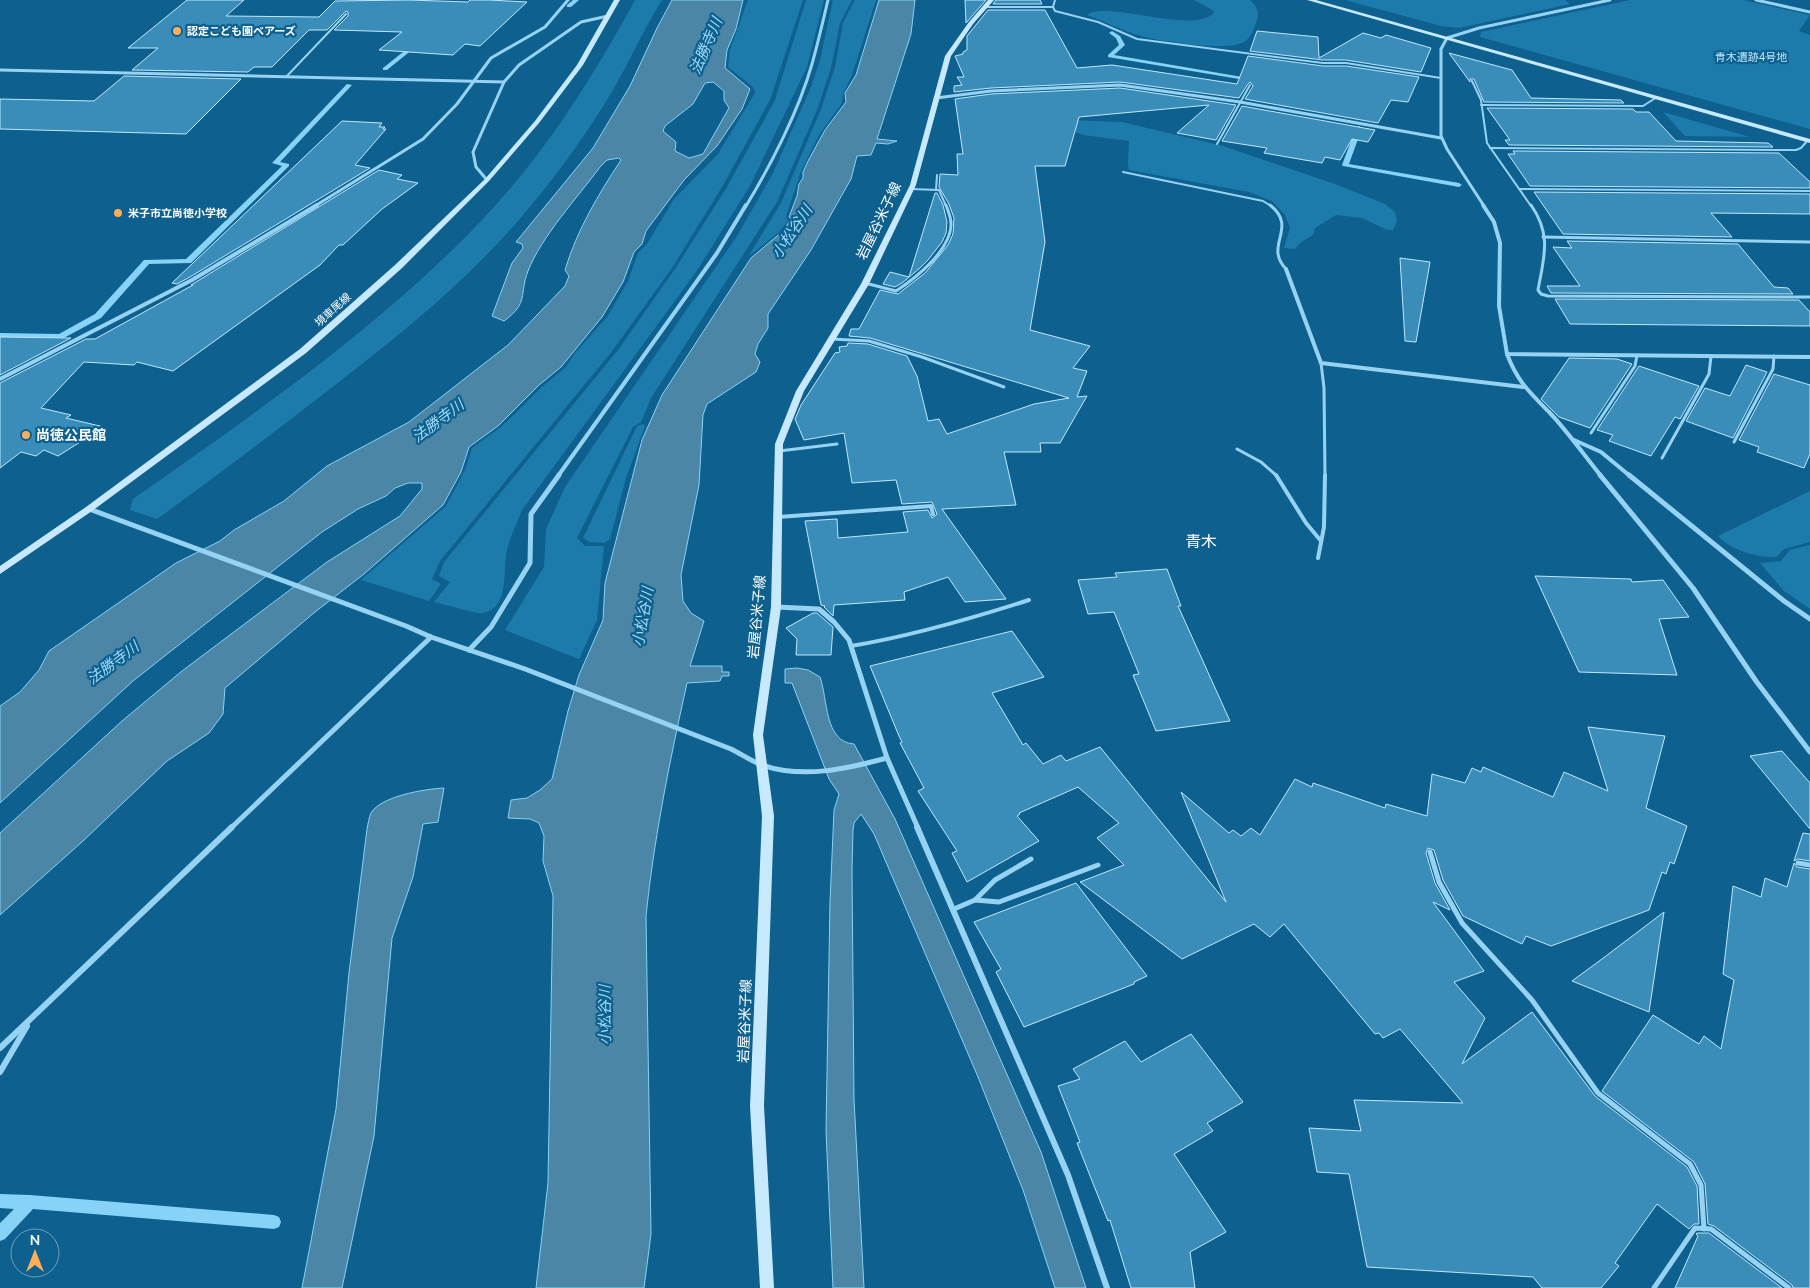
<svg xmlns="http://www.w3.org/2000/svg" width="1810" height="1288" viewBox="0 0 1810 1288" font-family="'Nunito Sans','Noto Sans JP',sans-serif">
  <rect width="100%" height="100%" fill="#0e608e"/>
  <g fill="#1d7bac">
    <path d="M635,0H662C645,27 632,56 617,83C590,130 558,174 523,215C467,282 398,336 330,389C273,433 216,477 157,519L130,510L133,499C254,414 379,328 482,220C544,155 592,79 635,0Z"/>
    <path d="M748,0H803L770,100L722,187L672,268L613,350L440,561L432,579L441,584L429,601L361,580L446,506L465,470L472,448L501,427L543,386L566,367L575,353L607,317L628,281L638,253L647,244L674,199L718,154L755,93L753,87L728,67L730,50Z"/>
    <path d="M806,0H824L807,67L750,186L696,272L522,510C517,523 510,537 507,550C502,568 511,608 483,613C475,614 444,604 434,602L450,582L439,576L444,562L618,350L675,269L727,187L775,100Z"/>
    <path d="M833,0H852L840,23L831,68L817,110L777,202L651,398L641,422L633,427L577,538L585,546H604L597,620L579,659L505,630L544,567L546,529L565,487L737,236L773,173L811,87L820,60Z"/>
    <path d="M855,0H876L852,75L843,94L842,103L819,135L801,171L786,217L788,221L779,232L748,257L781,203L821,109L835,67L843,23Z"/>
    <path d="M1194,0H1250C1256,5 1260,12 1257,20C1255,27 1251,38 1244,42C1228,52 1159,41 1141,36C1122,31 1105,21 1087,15C1108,0 1188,34 1213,14L1214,11Z"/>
    <path d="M1345,0H1565L1570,4L1459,28L1441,26Z"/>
    <path d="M1630,0H1743L1810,15L1799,31L1810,35V129L1480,37L1481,32Z"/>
    <path d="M1663,112L1750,137L1685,136Z"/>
    <path d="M1067,120L1122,122L1223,146L1335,184L1385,204L1395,212L1397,221L1393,230H1387L1362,218L1336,215L1315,228L1313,235L1301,242L1295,249L1284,248L1290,228L1285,215L1272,201L1249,192L1129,170L1128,163L1129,141L1083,135L1070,130Z"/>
    <path d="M643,424L645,426L626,478L610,539L605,543L590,542L583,538L637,426Z"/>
    <path d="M1810,491V542L1784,549L1776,557C1758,558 1730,550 1718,536Z"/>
    <path d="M1810,545V609L1784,591L1760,563L1781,561L1790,550Z"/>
  </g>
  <g fill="#4b86a7" stroke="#87d2f7" fill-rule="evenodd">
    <path d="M672,0H743L736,29L727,50L725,68L750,89L742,109L717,146L684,180L646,231L642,244L634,252L623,282L602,317L561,367L539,385L498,426L469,447L461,472L443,505L364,574L315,612L225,688L223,714L209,733L167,761L83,841L0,915V833L122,721L182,671L327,562L400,516L422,489V483H408L395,488L386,496L358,509L322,532L133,681L0,803V706L20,692L39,670L49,651L176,563L220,541L234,530L284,501L327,466L409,422L508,345L565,286L569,276L565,270C577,230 598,195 621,160L619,158L607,160L600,167C578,197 541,237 528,271C519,295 529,303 504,321L492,316L512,263L523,248L522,244L516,242L593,148L630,86L657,28ZM713,82L724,91V100L729,108L703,154L689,158L675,151L676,142L663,131L665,126L693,104L705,83Z"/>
    <path d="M879,0H915L911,34L877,139L897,141L888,144L876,143L871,155L857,156L851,179L811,250L768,314V328L758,344L755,354L760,362L756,372L707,404L703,415L699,485L681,575L683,601L691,613L704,621L690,666H722V672H729V676H722L720,681L687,683C670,760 654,837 646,916L651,1234L644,1288H536L548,1183L553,896L543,861L544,836L539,823L530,819L508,818L511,800L527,798L540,790L552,779L568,711L579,675L603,620L605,583L642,440L662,395L751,258L783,231L791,219L789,217L797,196L799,184L803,178V172L808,161L825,130L846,102L845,93L856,75Z"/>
    <path d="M797,668L808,670L820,677C828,699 824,742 854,744L895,819L1041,1152L1086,1288H1055L1023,1190L978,1077L874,834L861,814L854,823L853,830L852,869L854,1099L864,1288H833L826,1131L830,902L834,810L839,794L829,779L792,683H785V669Z"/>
    <path d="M444,788L438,822L423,824L413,877L392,938L374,1136L342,1288H302L336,1109L349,973L367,829C368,824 369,817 371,813C381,796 425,789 444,788Z"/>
  </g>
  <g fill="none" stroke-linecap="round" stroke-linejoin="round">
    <g fill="#87d2f7" fill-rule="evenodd">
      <path d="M573,0H579L571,7H567V5Z"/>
      <path d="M1112,31L1120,36L1125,45L1114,55L1254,79L1251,81L1108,57V55L1119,45L1116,38L1109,33Z"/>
      <path d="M413,44L418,45L387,70H383V68Z"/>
      <path d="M347,84L352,85L280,162L289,164V166L191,263L149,264L101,318L60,340L0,337V333L59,334L95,314L144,260L186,259L282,166L272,163Z"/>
      <path d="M1359,126L1362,128L1349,164L1459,183L1462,185L1459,187L1343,166L1342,165L1356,128Z"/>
      <path d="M0,1194L30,1195L274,1215L279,1217L281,1222L279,1227L274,1229L33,1209L5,1239L0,1241V1223L14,1209L0,1208Z"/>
    </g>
  </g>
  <g fill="#3b8db9" stroke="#bee8fe">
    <path d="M187,0H244L226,16L319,17L335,1L409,0L468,2L470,0H489L527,2L480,46L465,44L453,55L379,50L402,32L334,30L348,16V12L346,11L327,30H309L272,67H254L248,72L132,70L158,48H128Z"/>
    <path d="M965,0H986L966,23Z"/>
    <path d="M996,0H1040L1042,4H993Z"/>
    <path d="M988,10H1045L1077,68L1112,65L1237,84L1248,56L1323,66H1346L1419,77L1408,102L1391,100L1378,123L1245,99L1253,86L1250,82L1248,84L1239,98L1120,82L991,88L954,92V86L962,85L957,77H964L955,56L963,54V52L967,50V36Z"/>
    <path d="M1257,31L1318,37L1319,58L1363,33L1381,38L1386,35L1431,48L1421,72L1346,60H1323L1250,51Z"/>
    <path d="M1449,53L1512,70L1531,98L1621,100L1624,103L1484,102L1474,79H1470V82Z"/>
    <path d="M124,76L241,79L186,134L0,129V99L94,101Z"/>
    <path d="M1120,88L1236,105L1216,140L1177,133L1209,105L1079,117L1065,166H1035L1045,242L1030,330L1090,346L1073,368L1087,371L1077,397L1087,396L1060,443H1040L1041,452H1004L1016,505L942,509L1006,599L965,602L948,577L904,592L905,600L834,605L833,616L824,607L825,606L821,605L805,521L837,519L838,538L908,532L903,512L928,510L932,518L937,514L932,502L902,504L896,480L852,483L844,433L804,440L795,419L801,405L835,353L840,352L839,347L847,346L848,343L868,344L907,356L917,376L928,421L939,419L947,434L1034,404L1069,398L870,338L849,336L851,329H859L880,290L898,294L925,273L948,245L953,234L954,218L949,204L939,187L940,174L958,175L957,154H963L955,99L991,94Z"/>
    <path d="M1242,106L1375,130L1368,142L1352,139L1340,160L1325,157L1322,163L1264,153L1267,148L1222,141Z"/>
    <path d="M1487,108L1633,109L1636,112H1649L1676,141L1768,143L1773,147L1509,145L1505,140H1510Z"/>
    <path d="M342,121L382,123L379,127H385L383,129H386L355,165L370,168L190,277L177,284L172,283Z"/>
    <path d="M1513,151L1779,153L1810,182V188L1530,186L1508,154H1515Z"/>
    <path d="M379,170L402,175L397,179L418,183L382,209L343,245H339L320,265L173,371L137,362L134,365L84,362L41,408L71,415L66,418L104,427L58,456L44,450L36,456L21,452L0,468V383L86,339H95L193,285H191Z"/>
    <path d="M1534,192L1810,194V214L1711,213L1732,237L1563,234Z"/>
    <path d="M935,193H937L943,205L947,222L946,233L942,242L928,260L920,268L902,283L895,287L883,284L890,272L909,277Z"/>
    <path d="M1567,241L1738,244L1774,287L1788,288L1793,294L1551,293L1547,286H1580L1553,247L1572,248Z"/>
    <path d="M1400,258L1430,262L1416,342L1405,341Z"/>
    <path d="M1555,299L1799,300L1810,312V326L1570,324Z"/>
    <path d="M0,337L71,338L0,375Z"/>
    <path d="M1569,358L1617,359L1632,364L1590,428L1559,417L1541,399Z"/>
    <path d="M1746,365L1767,372L1733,438L1686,421L1705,388L1730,396Z"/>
    <path d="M1639,366L1699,386L1680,419L1675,417L1651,456L1609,441L1613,435L1597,430Z"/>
    <path d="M1774,374L1810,385V454L1804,468L1757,452L1759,447L1739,440Z"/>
    <path d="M1167,569L1181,606H1178L1230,721L1156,731L1133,675L1139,674L1114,612L1088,614L1078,580L1117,577L1115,573Z"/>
    <path d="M1535,576L1631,579L1632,582L1663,580L1689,617L1659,619L1677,675L1579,672Z"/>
    <path d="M813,613H817L833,627L831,655H796L797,639L786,628Z"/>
    <path d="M1012,631L1044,677L992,693L1023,745L1026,743L1043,764L1061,755L1066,761L1100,747L1226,902L1181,792L1229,833L1233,830L1241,836L1251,828L1260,835L1295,779L1312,787L1313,783L1385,808L1386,804L1427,816L1432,774L1465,783L1472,768L1481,772L1483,767L1553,797L1564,772L1608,791L1588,727L1665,736L1646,808L1687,826L1674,864L1670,862L1666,874L1662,872L1649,910L1551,946L1526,936L1522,944L1463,916L1443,880L1434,850L1428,848L1426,853L1435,883L1450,910L1433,902L1484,971L1454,982L1485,1018L1462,1064L1532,1012L1595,1096L1687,1167L1697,1186L1699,1224H1694L1689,1229L1657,1204L1615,1263L1619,1266L1601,1288H1542L1533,1277L1367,1267L1349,1174L1317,1172L1309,1128L1361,1131L1354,1100L1463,1103L1400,1029L1383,1038L1379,1033L1375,1034L1284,924L1270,937L1254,924L1182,959L1080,882L1124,865L1097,838L1119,823L1078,787L1019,813L1020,814L1017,816L1039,841L967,882L952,853L957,851L918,791L924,788L900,743L902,742L899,736L870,666Z"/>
    <path d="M1782,751L1810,783V829L1750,756Z"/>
    <path d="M1803,833L1810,834V861L1798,859L1794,861Z"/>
    <path d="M1794,863L1797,867L1810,869V1288H1793L1792,1285L1714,1226L1708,1224L1705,1184L1694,1162L1602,1091L1653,1015L1699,1044L1704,1036L1721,1049L1734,980L1723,974L1733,886L1761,897L1765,878L1787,887Z"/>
    <path d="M1076,883L1147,976L1134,982V984L1024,1027L996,972L1001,969L974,922Z"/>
    <path d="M1664,912L1649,1012L1572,981L1602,959Z"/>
    <path d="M1191,1034L1243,1102L1207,1123L1213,1131L1174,1154L1226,1232L1190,1252L1195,1288H1131L1110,1220L1108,1221L1077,1143L1080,1142L1058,1086L1080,1079L1073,1069L1125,1041L1141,1062Z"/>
    <path d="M1697,1233H1709L1782,1288H1675L1698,1236L1696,1234Z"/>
  </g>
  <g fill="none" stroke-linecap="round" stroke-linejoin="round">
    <g stroke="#96d3f3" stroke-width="2">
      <path d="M1055,0L1053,7L1055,11L1098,22L1137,39L1323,63H1346L1441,78"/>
      <path d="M985,7H1053"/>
      <path d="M286,77L346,14"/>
      <path d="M1472,81L1481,100L1487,143L1531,206"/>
      <path d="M1481,105L1643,106L1657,97"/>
      <path d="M1217,144L1250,85"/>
      <path d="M1490,148L1796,150L1801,148L1808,140"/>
      <path d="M1123,172L1263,201L1271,206"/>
      <path d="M911,189L939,190L946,206"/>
      <path d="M1519,189L1810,191"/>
      <path d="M936,190L937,175"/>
    </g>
    <g stroke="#96d3f3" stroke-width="3">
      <path d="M1270,205C1299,228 1263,245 1286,269"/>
      <path d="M1531,205C1552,235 1544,257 1538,290L1541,294L1548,296L1810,297"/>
      <path d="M1543,237L1810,242"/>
      <path d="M865,283L896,291C916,278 951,250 951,224C951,217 948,211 946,205"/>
      <path d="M832,339L869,341L922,357L1004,387"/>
      <path d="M1321,363L1324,388L1325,476"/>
      <path d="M1591,433L1635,366L1637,355"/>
      <path d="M1734,442L1773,369L1774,356"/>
      <path d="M1237,449L1261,462L1277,476"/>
      <path d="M779,451L837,444"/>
      <path d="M1662,458L1709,374L1711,356"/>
    </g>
    <g stroke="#96d3f3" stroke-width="4">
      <path d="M1276,475L1306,523L1321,541"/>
      <path d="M778,517L931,506L933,514"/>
      <path d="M1318,558L1324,527L1325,475"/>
      <path d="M851,646C912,636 970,619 1029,600"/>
    </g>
    <g stroke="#96d3f3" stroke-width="5">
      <path d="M1430,852L1439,882L1462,923L1532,1000L1598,1093L1690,1164L1701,1185L1704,1229"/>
      <path d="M1798,863L1810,865"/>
      <path d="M975,900L999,902L1098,865"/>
      <path d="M954,909L975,900L995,880L1031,859"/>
      <path d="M1654,1288L1695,1228L1711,1229L1789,1288"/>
    </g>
    <g stroke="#96d3f3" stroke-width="3">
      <path d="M1756,0L1810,12"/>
      <path d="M0,70L504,82"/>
      <path d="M936,98L991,91L1120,85L1240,102L1441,138"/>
      <path d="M487,180L476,167L473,152L504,82L519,65L581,22L608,16"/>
      <path d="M315,206L423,139L457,104L491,58L545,27L568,0"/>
      <path d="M746,206C771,165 799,110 812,64C818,43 823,21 828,0"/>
      <path d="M1484,206L1447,149L1441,136V49L1447,38L1479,28L1610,0"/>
    </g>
    <g stroke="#96d3f3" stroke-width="4">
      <path d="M1483,205L1494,222L1500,243L1499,306L1507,354L1810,357"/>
      <path d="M1286,269L1321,363L1523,387"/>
      <path d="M1507,354C1517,381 1530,393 1550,413C1568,432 1584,455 1601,476"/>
      <path d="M0,379L192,280L317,205"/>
      <path d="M1574,440L1601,452L1630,476"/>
      <path d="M558,476L717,253L746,205"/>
    </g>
    <g stroke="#96d3f3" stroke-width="5">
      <path d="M1600,475L1693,588L1756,681L1810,752"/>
      <path d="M1629,475L1784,601L1810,619"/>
      <path d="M89,509L406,626L431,637L525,669L731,749C741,754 751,761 762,765C803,779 846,769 887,758"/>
      <path d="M776,607L819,609L834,622L849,640L887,758L918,828"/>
      <path d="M469,650L491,627L530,563L531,514L559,475"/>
      <path d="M231,828L431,637"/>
    </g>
    <g stroke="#96d3f3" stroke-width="6">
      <path d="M917,827L1068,1175L1107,1288"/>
      <path d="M0,1048L232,827"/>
      <path d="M0,1072L27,1026"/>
    </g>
    <g fill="#c6e9fd" fill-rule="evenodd">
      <path d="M614,0H620L583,65L539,123L489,181L401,269L306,353L92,511L0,574V566L86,507L300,349L395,265L485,179L535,121L577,65Z"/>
      <path d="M988,0H994L973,24L951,56L916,185L869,284L804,391L783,444L781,607L763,735L774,816L764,1106L774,1288H760L750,1106L762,816L753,735L771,607L775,444L796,391L861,284L910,185L945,56L969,22Z"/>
      <path d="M1307,0H1316L1810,139V143Z"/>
    </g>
  </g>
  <g fill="#ffad59" stroke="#0e608e" stroke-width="2">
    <circle cx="177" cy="31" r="5"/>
    <circle cx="118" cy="213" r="5"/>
    <circle cx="26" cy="435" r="5"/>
  </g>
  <g text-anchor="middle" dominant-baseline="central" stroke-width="4.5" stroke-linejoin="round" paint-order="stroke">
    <g font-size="11" font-weight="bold" fill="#fff" stroke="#0e608e" text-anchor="start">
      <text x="187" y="31">認定こども園ベアーズ</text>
      <text x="128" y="213">米子市立尚徳小学校</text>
    </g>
    <g font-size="11" fill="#bee8fe" stroke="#0e608e">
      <text x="1751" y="57">青木遺跡4号地</text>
    </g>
    <g font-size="11" fill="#fff" stroke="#0e608e">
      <text transform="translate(333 310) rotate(-42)">境車尾線</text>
    </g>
    <g font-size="14" fill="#fff" stroke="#0e608e">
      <text transform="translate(879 221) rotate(-64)">岩屋谷米子線</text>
      <text transform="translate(757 617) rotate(-85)">岩屋谷米子線</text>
      <text transform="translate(745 1021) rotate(-88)">岩屋谷米子線</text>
    </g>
    <g font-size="14" font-weight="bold" fill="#fff" stroke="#0e608e" text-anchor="start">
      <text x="36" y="435">尚徳公民館</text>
    </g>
    <g font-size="15" font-style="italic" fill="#a2dcfb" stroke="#0e608e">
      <text transform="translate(706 46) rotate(-67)">法勝寺川</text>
      <text transform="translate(792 232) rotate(-56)">小松谷川</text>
      <text transform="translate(438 421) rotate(-37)">法勝寺川</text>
      <text transform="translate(643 617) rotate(-80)">小松谷川</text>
      <text transform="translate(113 663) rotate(-37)">法勝寺川</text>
      <text transform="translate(605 1015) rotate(-90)">小松谷川</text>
    </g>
    <g font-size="16" fill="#fff" stroke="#0e608e">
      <text x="1201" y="542">青木</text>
    </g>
  </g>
  <g transform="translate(35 1253)"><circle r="24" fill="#0e608e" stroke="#6ea0bb"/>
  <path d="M0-4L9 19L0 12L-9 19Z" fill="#ffad59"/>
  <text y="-8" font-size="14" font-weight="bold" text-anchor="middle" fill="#ffffff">N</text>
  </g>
</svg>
